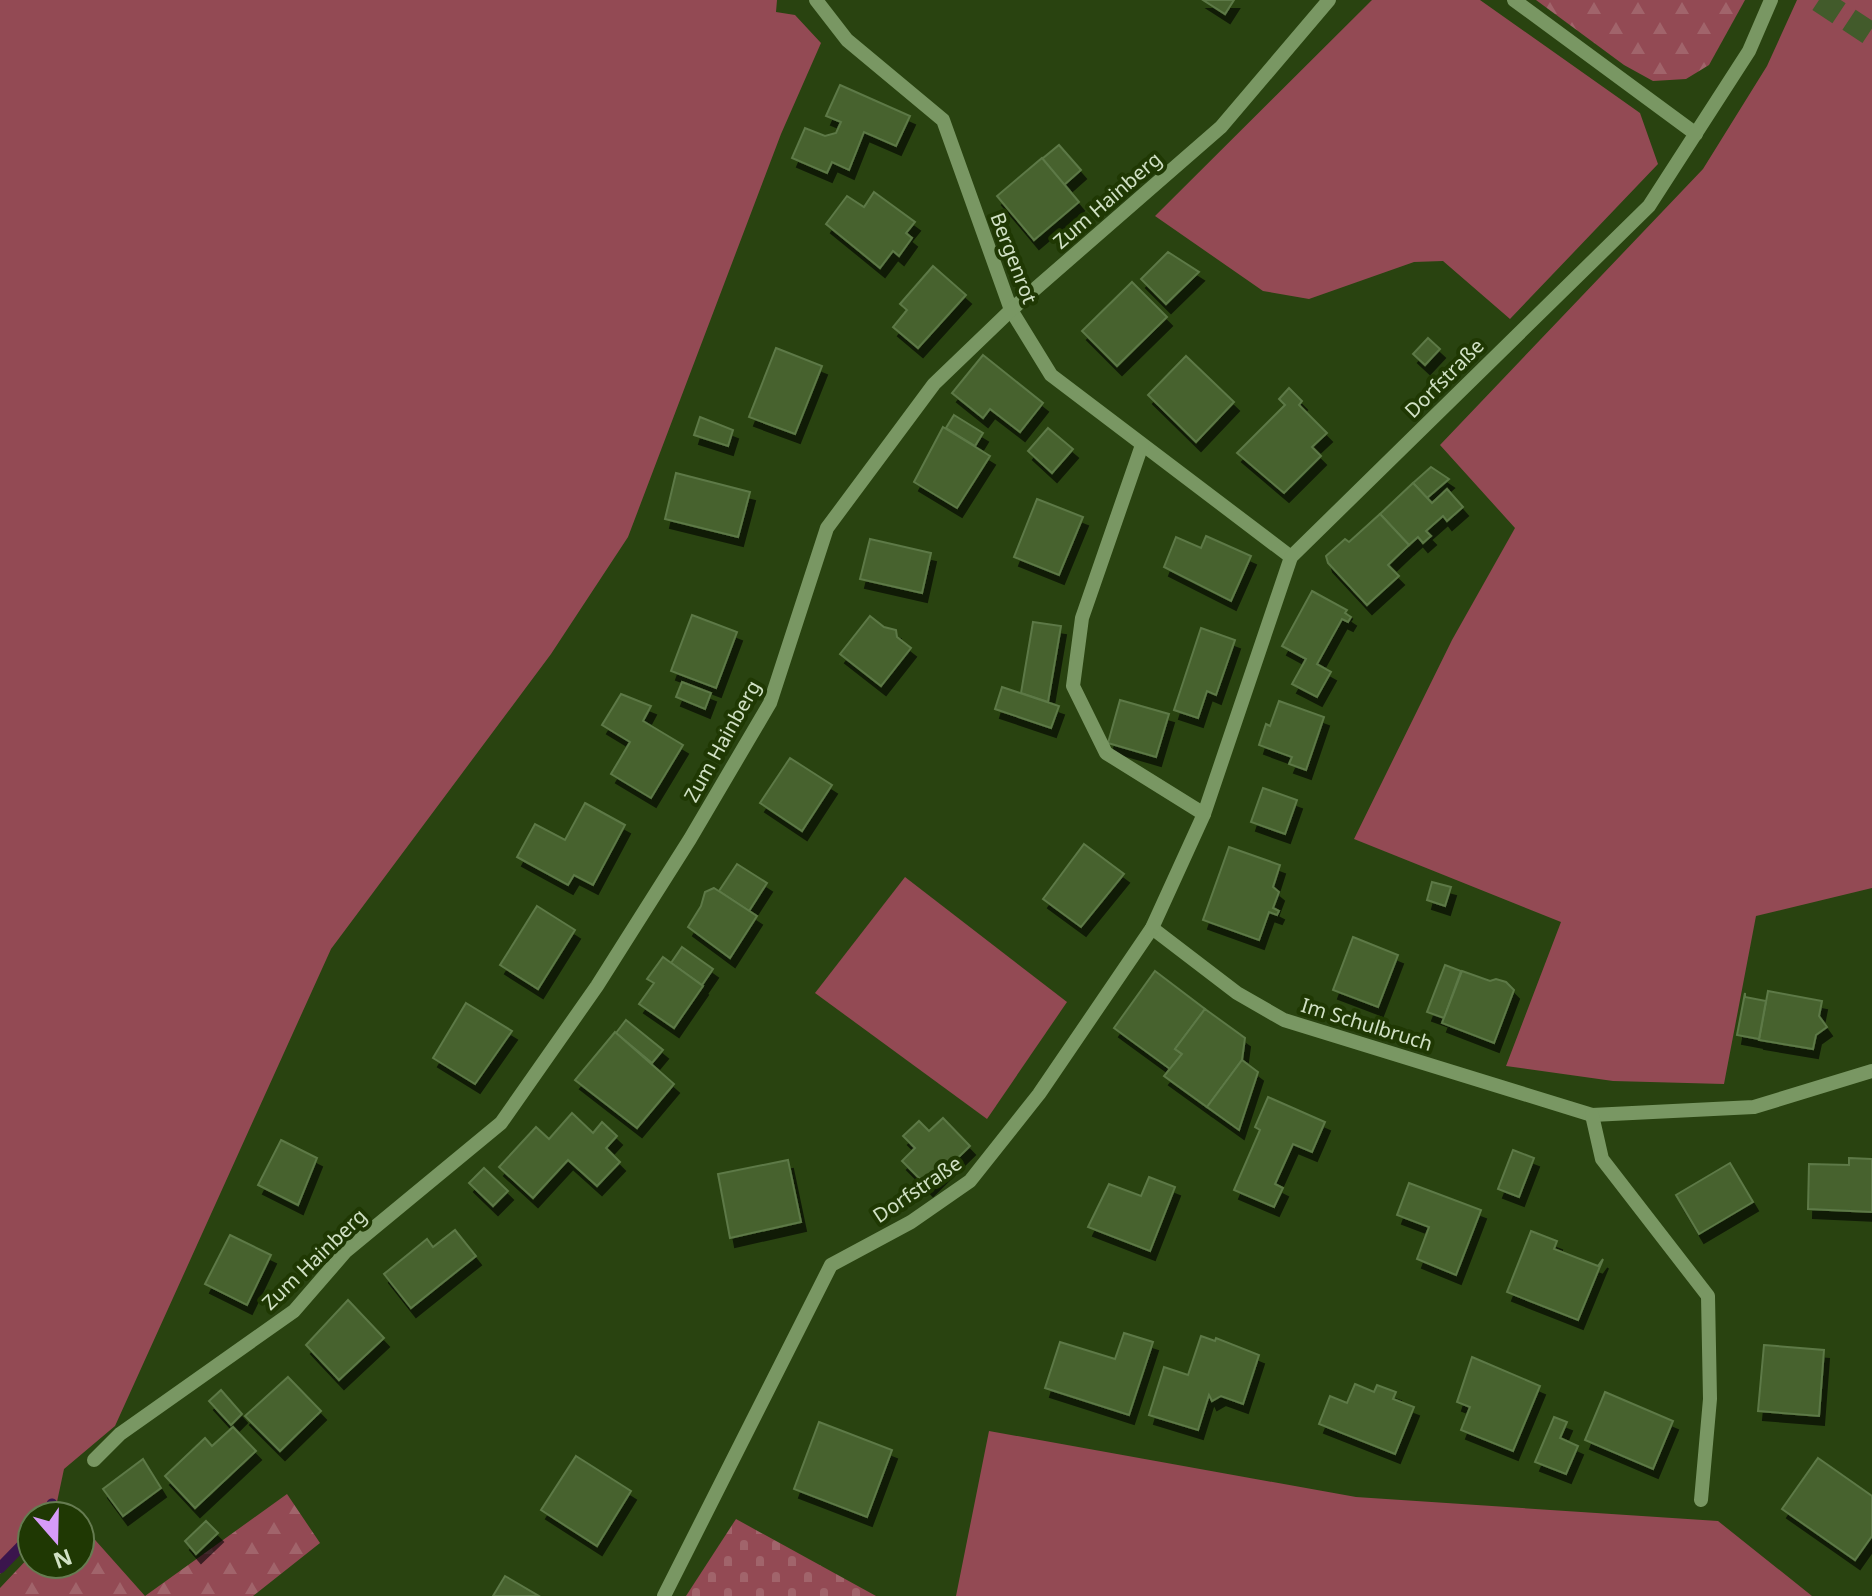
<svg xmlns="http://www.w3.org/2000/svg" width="1872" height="1596" viewBox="0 0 1872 1596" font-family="'Noto Sans',sans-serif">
  <defs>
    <pattern id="forest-firs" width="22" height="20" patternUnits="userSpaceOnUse" patternTransform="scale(2)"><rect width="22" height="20" fill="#934a54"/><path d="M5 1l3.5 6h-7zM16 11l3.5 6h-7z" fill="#a1646b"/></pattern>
    <pattern id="cemetery-stones" width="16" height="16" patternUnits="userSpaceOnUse" patternTransform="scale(2)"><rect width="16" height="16" fill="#934a54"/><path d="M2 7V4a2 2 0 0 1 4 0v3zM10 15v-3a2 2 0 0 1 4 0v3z" fill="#a1646b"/></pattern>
    <filter id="shadow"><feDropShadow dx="5" dy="9" stdDeviation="0" flood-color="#0009"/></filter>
  </defs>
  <rect width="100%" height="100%" fill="#294310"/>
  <g fill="#934a54">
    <path d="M0,0H777L776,12L795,15L821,43L781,134L628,537L551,654L331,949L115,1426L64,1469L54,1516H32V1542L0,1574Z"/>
    <path d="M1372,0H1480L1640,113L1658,164L1510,319L1443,261L1414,262L1309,299L1263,291L1155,216Z"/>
    <path d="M1797,0H1872V888L1756,916L1724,1084L1613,1081L1506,1066L1561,922L1354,839L1452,640L1515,528L1440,445L1703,169L1767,66Z"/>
    <path d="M905,877L1067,1002L987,1119L815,993Z"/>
    <path d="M989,1431L1356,1497L1718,1521L1812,1596H956Z"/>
  </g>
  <g fill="url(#forest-firs)">
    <path d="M1536,0H1745L1709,65L1686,79L1653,81L1624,65Z"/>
    <path d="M287,1494L320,1543L253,1596H0V1588L32,1554V1564H80V1523L145,1596Z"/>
  </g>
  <path fill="url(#cemetery-stones)" d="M736,1519L876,1596H686Z"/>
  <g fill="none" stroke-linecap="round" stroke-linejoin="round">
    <g stroke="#3b154d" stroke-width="11">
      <path d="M50,1516L52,1504"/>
      <path d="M0,1568L32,1535"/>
    </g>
  </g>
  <g fill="#46622f" stroke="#5d7946" stroke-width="2" filter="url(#shadow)">
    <path d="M1203,0H1234L1225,14Z"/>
    <path d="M840,85L910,116L896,146L864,132L849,170L832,162L827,173L792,158L805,128L825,136L836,133L841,122L826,116Z"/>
    <path d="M1059,145L1081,170L1064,185L1042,159Z"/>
    <path d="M1042,158L1079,202L1034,240L997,196Z"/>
    <path d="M874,192L915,222L906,233L912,238L899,256L893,251L880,268L826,224L847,196L864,207Z"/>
    <path d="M1168,252L1199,272L1166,304L1141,279Z"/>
    <path d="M933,266L966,295L918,348L893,327L907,310L900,304Z"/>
    <path d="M1132,282L1167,317L1117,366L1082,331Z"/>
    <path d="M1428,338L1440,349L1425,365L1413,354Z"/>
    <path d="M776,348L822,366L795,434L749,417Z"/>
    <path d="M983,355L1043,403L1020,432L990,409L983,418L952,393Z"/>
    <path d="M1186,356L1234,402L1196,442L1148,395Z"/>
    <path d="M1289,388L1302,401L1299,405L1327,433L1312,447L1321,456L1284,493L1237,453L1285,405L1279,399Z"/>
    <path d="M954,415L983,433L975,446L946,428Z"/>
    <path d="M700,417L733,430L728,446L694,435Z"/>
    <path d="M943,427L990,456L957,508L914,482Z"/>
    <path d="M1048,428L1073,449L1052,473L1028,451Z"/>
    <path d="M1431,467L1449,479L1427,498L1413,483Z"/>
    <path d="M676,473L750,492L738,537L665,519Z"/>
    <path d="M1413,483L1432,503L1447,489L1463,507L1447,521L1443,516L1426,531L1431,536L1423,543L1418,537L1409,545L1380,514Z"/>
    <path d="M1037,499L1083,517L1059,575L1014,557Z"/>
    <path d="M1380,514L1409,545L1388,565L1399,576L1367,605L1328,563L1326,556L1345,539L1349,542Z"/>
    <path d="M1206,536L1251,556L1231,601L1164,567L1176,537L1201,548Z"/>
    <path d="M870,539L931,553L922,593L860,579Z"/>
    <path d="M1312,591L1347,610L1345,613L1351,617L1348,622L1342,619L1317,664L1331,672L1317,697L1292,684L1306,659L1282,646Z"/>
    <path d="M692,615L737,632L716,688L671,671Z"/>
    <path d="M870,616L884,627L896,630L897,637L911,648L881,686L840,654Z"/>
    <path d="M1033,622L1061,626L1048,702L1021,693Z"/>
    <path d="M1201,628L1235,640L1216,695L1207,691L1198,718L1174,710Z"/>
    <path d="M682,682L711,693L705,709L676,697Z"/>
    <path d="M1002,687L1059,706L1051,728L995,709Z"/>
    <path d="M621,694L651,706L643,721L683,745L651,798L611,774L630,742L602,725Z"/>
    <path d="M1120,700L1169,714L1156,757L1108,743Z"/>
    <path d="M1279,701L1324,717L1306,770L1289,764L1292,757L1259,745L1266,724L1270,726Z"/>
    <path d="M790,758L832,785L802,831L760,803Z"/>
    <path d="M1263,788L1297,800L1285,834L1251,822Z"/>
    <path d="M585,803L625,825L593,885L574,875L568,885L517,857L535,824L565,840Z"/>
    <path d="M1084,844L1124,874L1081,927L1043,899Z"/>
    <path d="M1229,847L1280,865L1273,887L1279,892L1273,908L1279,911L1277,915L1269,912L1259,940L1203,920Z"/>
    <path d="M737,864L767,883L749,911L719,891Z"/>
    <path d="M1432,882L1451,887L1445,906L1427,900Z"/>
    <path d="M714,888L757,916L730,958L688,927L701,906L705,892Z"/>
    <path d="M537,906L575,930L538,989L500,965Z"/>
    <path d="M1353,937L1398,955L1378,1007L1333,990Z"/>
    <path d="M682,947L713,969L702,985L671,963Z"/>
    <path d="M663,957L703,986L674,1028L639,1004L654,983L647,979Z"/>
    <path d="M1445,965L1461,971L1444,1018L1427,1012Z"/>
    <path d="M1155,971L1205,1009L1175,1049L1182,1054L1170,1069L1114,1028Z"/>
    <path d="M1462,971L1490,981L1496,979L1506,982L1514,990L1494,1043L1442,1023Z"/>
    <path d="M1768,991L1822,1001L1819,1016L1827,1027L1816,1035L1813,1049L1759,1040Z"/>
    <path d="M1745,993V997L1766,1001L1759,1039L1737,1035Z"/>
    <path d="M466,1003L512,1031L475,1084L433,1058Z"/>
    <path d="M1205,1009L1245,1038L1242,1060L1207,1107L1164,1076L1182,1054L1175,1049Z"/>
    <path d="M626,1020L663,1050L652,1063L616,1033Z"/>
    <path d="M615,1032L674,1084L637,1128L575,1080Z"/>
    <path d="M1242,1060L1258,1072L1239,1130L1207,1107Z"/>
    <path d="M1268,1097L1325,1122L1312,1152L1293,1144L1275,1184L1283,1188L1274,1207L1234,1190L1260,1130L1255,1127Z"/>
    <path d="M572,1113L593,1133L602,1122L617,1136L606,1148L620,1162L597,1186L568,1160L533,1198L499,1167L536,1127L549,1139Z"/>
    <path d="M943,1118L970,1146L928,1187L902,1161L915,1148L903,1136L919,1121L929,1131Z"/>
    <path d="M281,1140L317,1158L298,1205L258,1185Z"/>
    <path d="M1513,1150L1534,1158L1519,1197L1498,1189Z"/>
    <path d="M1849,1158L1872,1159V1212L1808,1209L1809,1164L1849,1165Z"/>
    <path d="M788,1160L801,1222L730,1238L718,1174Z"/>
    <path d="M1730,1163L1753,1202L1699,1234L1676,1195Z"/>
    <path d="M484,1168L508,1191L493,1206L469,1183Z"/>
    <path d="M1149,1177L1175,1187L1150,1251L1088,1227L1109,1184L1141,1196Z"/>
    <path d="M1409,1183L1481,1210L1456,1275L1417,1259L1429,1227L1397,1215Z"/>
    <path d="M455,1230L476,1256L411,1308L384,1274L427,1239L433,1247Z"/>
    <path d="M1531,1231L1557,1241L1554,1249L1598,1266L1603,1259L1578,1320L1507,1292Z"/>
    <path d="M230,1235L271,1255L247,1305L205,1284Z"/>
    <path d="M348,1300L384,1338L339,1380L306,1345Z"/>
    <path d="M1124,1333L1153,1342L1129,1415L1045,1388L1060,1342L1115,1359Z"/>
    <path d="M1201,1336L1215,1341L1216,1338L1259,1355L1243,1404L1221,1396L1212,1401L1209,1395L1198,1430L1149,1415L1164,1367L1188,1375Z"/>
    <path d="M1764,1345L1824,1350L1819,1416L1758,1411Z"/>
    <path d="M1472,1357L1540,1386L1513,1451L1461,1430L1470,1407L1457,1402Z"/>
    <path d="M288,1377L321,1411L280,1451L245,1416Z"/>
    <path d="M1355,1384L1374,1392L1377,1385L1396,1392L1393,1399L1414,1407L1395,1454L1319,1424L1330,1396L1347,1403Z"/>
    <path d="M221,1390L242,1414L231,1425L209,1401Z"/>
    <path d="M1605,1392L1673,1421L1653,1469L1585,1440Z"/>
    <path d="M1554,1417L1567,1422L1560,1438L1578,1446L1566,1474L1535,1462Z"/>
    <path d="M819,1422L892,1450L867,1517L794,1489Z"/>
    <path d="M233,1427L256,1451L195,1508L165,1476L205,1438L212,1446Z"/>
    <path d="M576,1456L631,1491L597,1546L541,1510Z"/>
    <path d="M1818,1458L1872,1496V1536L1855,1560L1782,1509Z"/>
    <path d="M143,1459L161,1488L123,1516L103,1489Z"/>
    <path d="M206,1521L218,1533L196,1554L185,1541Z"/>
    <path d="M505,1576L539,1596H493Z"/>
  </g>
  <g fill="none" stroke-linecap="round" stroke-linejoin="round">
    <path stroke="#425b2b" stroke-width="24" stroke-dasharray="24 12" stroke-linecap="butt" d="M1819,0L1872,35"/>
    <g stroke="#799763" stroke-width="14">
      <path d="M816,0L847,40L943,120L1011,310L1051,375L1291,557"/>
      <path d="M1514,0L1696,134"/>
      <path d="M1142,445L1082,618L1073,686L1106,753L1204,814"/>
      <path d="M1152,928L1237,993L1284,1020L1592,1115L1754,1107L1872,1071"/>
      <path d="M1592,1115L1602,1159L1708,1296L1710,1399L1701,1500"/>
      <path d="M94,1460L120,1434L294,1311L346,1251L501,1123L597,986L690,839L770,703L827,528L934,384L1011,310L1221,127L1329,0"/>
      <path d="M664,1596L831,1265L911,1222L970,1181L1039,1094L1152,928L1204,814L1291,557L1649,206L1749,51L1771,0"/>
    </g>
  </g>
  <g text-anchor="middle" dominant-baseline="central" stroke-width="8" stroke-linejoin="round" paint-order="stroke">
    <g font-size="20" fill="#d1e1c5" stroke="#1f3803">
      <text transform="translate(1107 200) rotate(-41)">Zum Hainberg</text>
      <text transform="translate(1014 258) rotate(69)">Bergenrot</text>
      <text transform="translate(1444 378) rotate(-45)">Dorfstraße</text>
      <text transform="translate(722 741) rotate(-61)">Zum Hainberg</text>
      <text transform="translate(1367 1024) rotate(17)">Im Schulbruch</text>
      <text transform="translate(917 1189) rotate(-34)">Dorfstraße</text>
      <text transform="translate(314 1259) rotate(-44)">Zum Hainberg</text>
    </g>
  </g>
  <g transform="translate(56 1540) rotate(160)"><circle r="38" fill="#1f3803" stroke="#667c51" stroke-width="2"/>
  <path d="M0-6L14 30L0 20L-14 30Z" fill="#d79bf9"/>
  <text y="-12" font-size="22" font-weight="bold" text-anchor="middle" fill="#d1e1c5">N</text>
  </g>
</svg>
